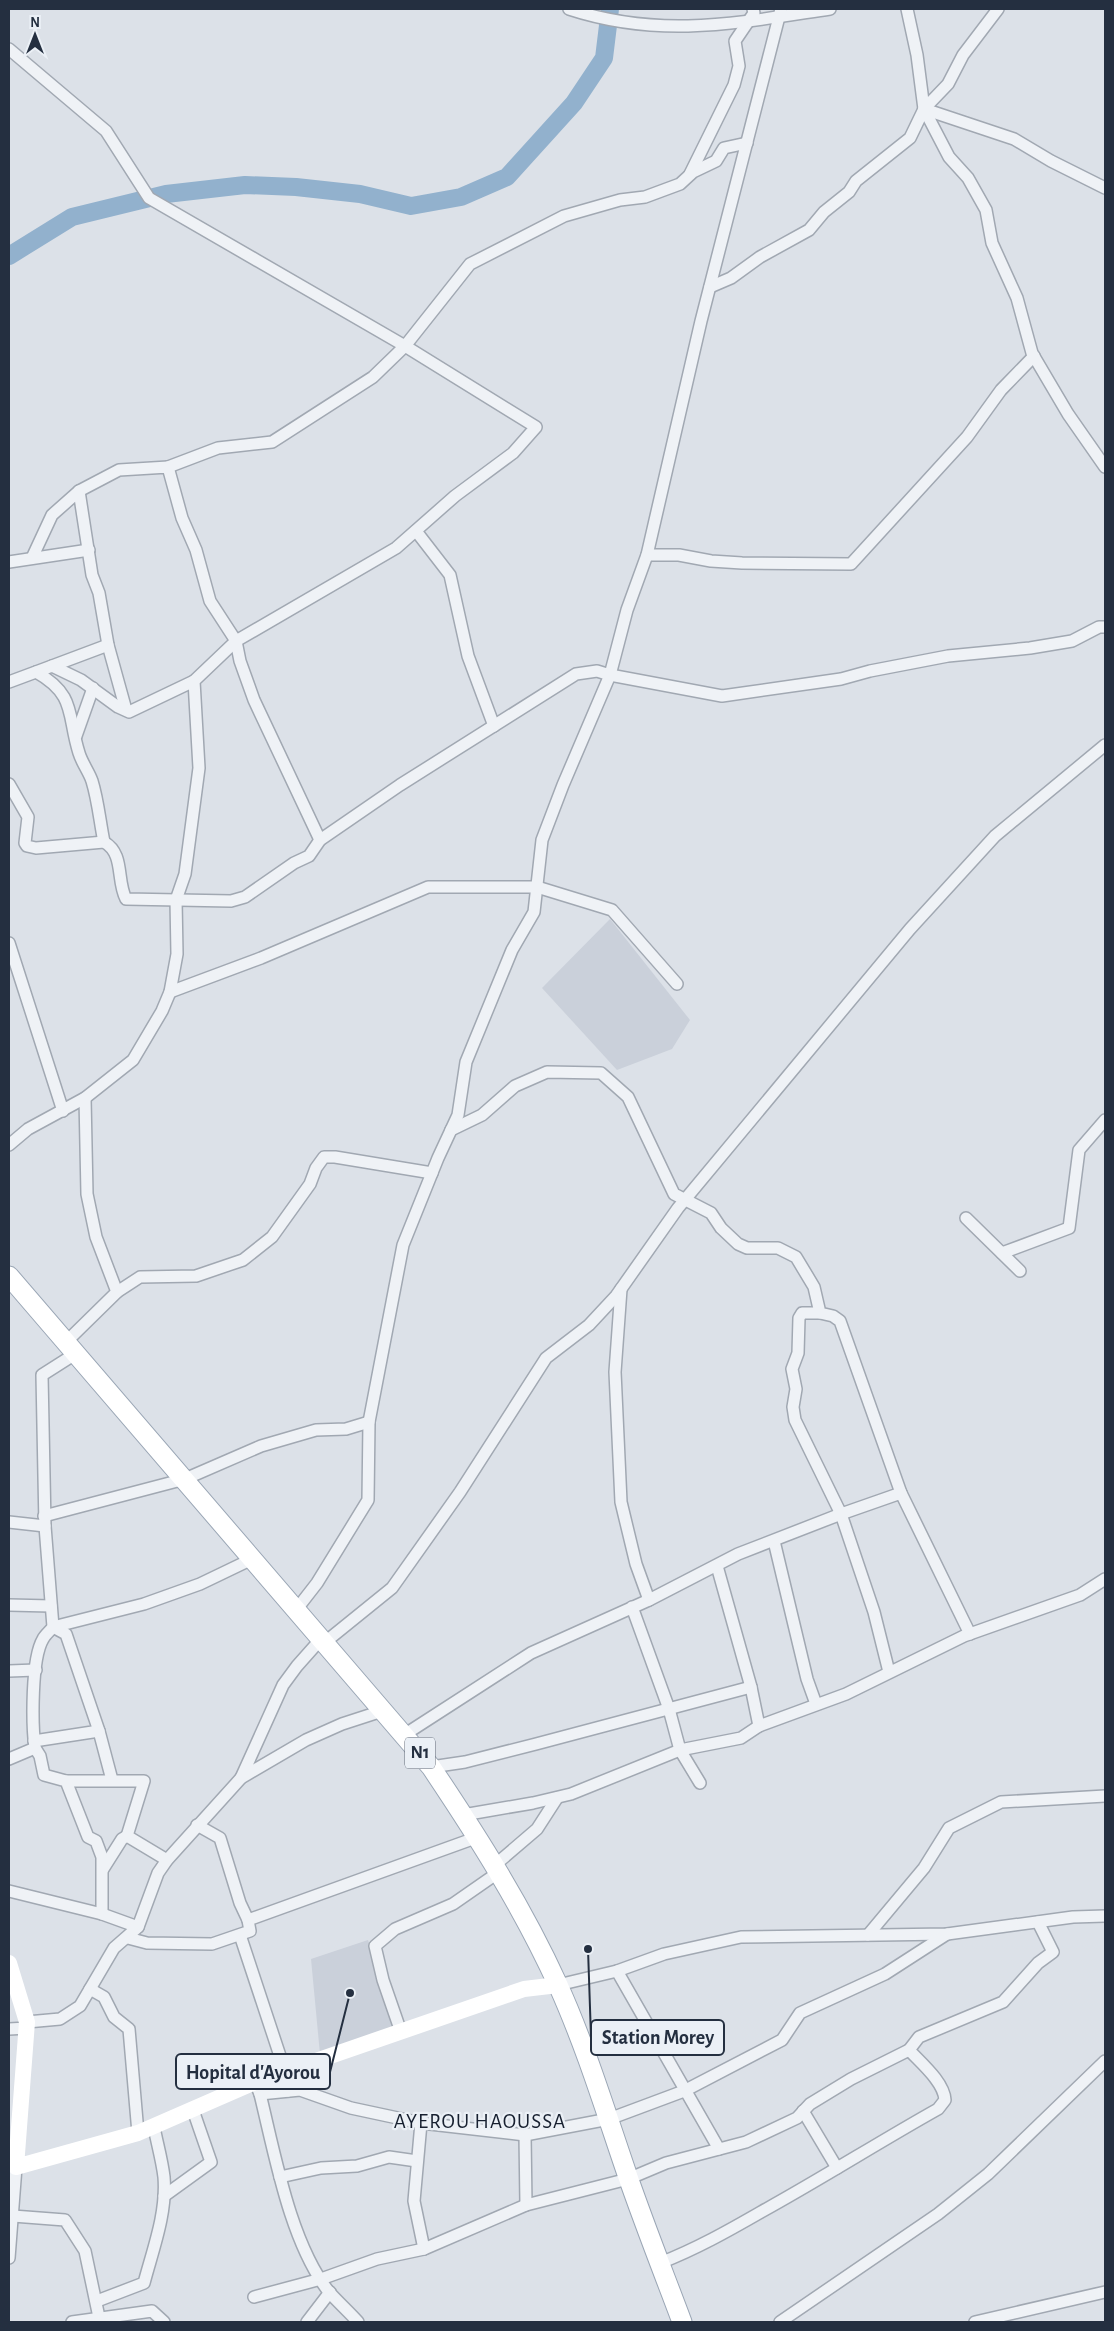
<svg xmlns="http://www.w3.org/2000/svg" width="1114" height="2331" viewBox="0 0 1114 2331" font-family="'Alegreya Sans',sans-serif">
  <rect width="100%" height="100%" fill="#dce1e8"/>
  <g fill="#cad0da">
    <path d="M610,919L690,1020L672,1049L617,1070L542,988Z"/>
    <path d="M368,1940L397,2027L320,2054L311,1959Z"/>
  </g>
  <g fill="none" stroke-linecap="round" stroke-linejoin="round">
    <path stroke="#92b1cd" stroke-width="18" d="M9,256L72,217L166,194L245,185L296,187L360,194L411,206L461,197L507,177L574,103L604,58L610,9"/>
    <g stroke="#a1a8b2" stroke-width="14">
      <g id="street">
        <path d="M569,9C661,39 737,23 830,9"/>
        <path d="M907,9L917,55L924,109L949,157L968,178L986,210L992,243L1017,298L1032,353L1068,414L1105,467"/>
        <path d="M9,49L106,131L149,198L405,346L536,427L513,453L455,496L396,548L236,641L194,681L199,768L185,874L176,900L177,954L170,992L162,1011L133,1060L85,1098L28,1129L9,1145"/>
        <path d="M924,109L1014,139L1051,161L1105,188"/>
        <path d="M690,174L734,85L739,66L735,41L754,13L753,9"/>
        <path d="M710,287L731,278L760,257L809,230L824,212L849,192L856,181L910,138L924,109L948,84L963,55L998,9"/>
        <path d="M168,467L218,448L272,442L373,377L405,346L470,264L564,216L620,200L645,197L680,184L693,172L716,161L724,148L747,143"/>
        <path d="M79,491L92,575L99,593L108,645L126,710"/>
        <path d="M416,531L450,575L468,656L494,726"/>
        <path d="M647,555H679L711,561L742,563L851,564L967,437L1001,390L1034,356"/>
        <path d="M32,558L52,515L79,491L119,470L168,467L182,518L196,550L210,601L236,641L240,661L254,700L320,840"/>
        <path d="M9,562L89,550"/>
        <path d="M52,666L108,645"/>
        <path d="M36,672C77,695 67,716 79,753C82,763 89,772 92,781C98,800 100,823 104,842"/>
        <path d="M9,682L52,666L81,680L118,707L129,712L194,681"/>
        <path d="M76,736L93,688"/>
        <path d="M9,784L28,817L25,843L27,846L36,848L104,842C125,854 116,880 126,899L231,901L245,897L294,863L309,856L320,840L400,785L576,674L597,671L610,675L722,696L841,679L870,671L948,656L1030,648L1072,641L1099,627H1105"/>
        <path d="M9,943L63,1111"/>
        <path d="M170,992L261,958L428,887H537L612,910L677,984"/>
        <path d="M451,1130L482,1115L515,1086L547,1072L601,1073L628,1097L674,1194L711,1213L721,1228L738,1244L747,1248H778L796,1257L814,1287L820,1313L833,1316L840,1321L901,1493"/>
        <path d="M966,1218L1020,1271"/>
        <path d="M1002,1253L1069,1228L1079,1150L1105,1120"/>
        <path d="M621,1289L615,1372L621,1502L636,1564L649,1600"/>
        <path d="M117,1292L140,1277L196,1276L243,1260L272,1237L310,1184L316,1168L324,1157H335L432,1173"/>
        <path d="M820,1313H802L799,1318L798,1353L792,1369L796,1389L793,1407L795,1420L841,1514L874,1612L889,1672"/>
        <path d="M66,1342L117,1292L96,1237L87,1194L85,1098"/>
        <path d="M44,1516L185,1479L261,1446L316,1430L346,1429L369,1422"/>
        <path d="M9,1522L45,1526"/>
        <path d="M774,1541L807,1679L816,1704"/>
        <path d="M717,1566L751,1687"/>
        <path d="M9,1605L51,1606"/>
        <path d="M632,1607L669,1709L680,1750L700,1783"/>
        <path d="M296,1610L317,1583L368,1500L369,1422L403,1245L438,1158L458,1115L466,1062L512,950L534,912L542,840L563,785L610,675L627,610L647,555L701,321L781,9"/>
        <path d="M53,1627L144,1604L200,1584L252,1559"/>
        <path d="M324,1643L392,1588L460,1492L546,1358L589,1325L616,1296L678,1208L910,929L995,836L1105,745"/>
        <path d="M9,1671L36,1670"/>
        <path d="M99,1731L112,1780"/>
        <path d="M404,1735L531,1653L649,1600L738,1554L841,1514L901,1493L970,1634"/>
        <path d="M34,1741L99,1731L66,1634L53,1627"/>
        <path d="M35,1748L40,1756L44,1775L66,1781L88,1837L96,1841L102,1857V1914"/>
        <path d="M9,1759L35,1748C32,1725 31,1659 43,1639C45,1635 50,1631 53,1627L45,1526L42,1375L75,1354"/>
        <path d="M431,1767L465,1762L536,1744L751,1687L759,1726"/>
        <path d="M241,1778L283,1685L297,1666L321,1639"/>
        <path d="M66,1781H144L127,1836L167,1860"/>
        <path d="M463,1815L533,1803L571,1794L680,1750L741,1738L759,1726L846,1694L964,1636L1080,1595L1105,1579"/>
        <path d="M197,1825L220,1838L240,1903L248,1920"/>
        <path d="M495,1865L537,1829L557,1798"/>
        <path d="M103,1869L122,1839L127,1836"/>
        <path d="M9,1891L102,1914L138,1927"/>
        <path d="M240,1935L285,2071L288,2091"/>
        <path d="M868,1935L924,1868L949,1828L1001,1802L1105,1796"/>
        <path d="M128,1938L147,1943L212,1944L250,1931L248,1920L478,1837"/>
        <path d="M617,1971L719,2149"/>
        <path d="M558,1985L617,1971L664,1954L741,1937L947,1934L1073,1917L1105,1916"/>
        <path d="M90,1989L104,1997L114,2017L129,2029L138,2133"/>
        <path d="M27,2022L60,2019L80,2006L114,1948L138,1927L158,1873L167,1860L241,1778L306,1740L342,1724L382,1711"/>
        <path d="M9,2029L27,2028"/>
        <path d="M401,2032L383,1980L375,1946L395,1929L453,1904L499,1872"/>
        <path d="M255,2082L260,2094L300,2090L351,2108L421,2123L525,2135L609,2119L684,2091L782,2040L800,2013L885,1974L947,1934"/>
        <path d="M260,2094C275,2155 290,2242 329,2292C338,2302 349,2312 358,2322"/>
        <path d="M803,2111L837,2168"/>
        <path d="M421,2123L414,2201L424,2249"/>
        <path d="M525,2135L526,2205"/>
        <path d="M9,2166L16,2167L9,2258"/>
        <path d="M280,2177L321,2168L357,2166L389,2157L417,2161"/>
        <path d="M164,2196L211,2162L193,2110"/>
        <path d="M13,2216L65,2220L85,2251L100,2322"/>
        <path d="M660,2263C696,2249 728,2231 761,2212C821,2179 879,2142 938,2109L945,2100C944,2082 921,2063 909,2050"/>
        <path d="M254,2297L321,2279L377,2259L424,2249L526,2205L628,2179L666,2163L746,2142L797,2118L810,2104L851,2079L909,2050L919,2037L1003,2002L1038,1963L1053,1952L1038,1922"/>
        <path d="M97,2301L144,2283C153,2249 167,2213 164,2177C162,2160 157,2143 154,2127"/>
        <path d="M72,2322L152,2311L164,2322"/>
        <path d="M307,2322L330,2292"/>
        <path d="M780,2322L938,2214L988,2174L1105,2061"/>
        <path d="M975,2322L1105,2292"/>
      </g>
    </g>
    <g stroke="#9aa6b5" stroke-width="21">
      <path id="primary" d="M9,1276L431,1767C478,1837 523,1908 558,1985C586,2047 606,2113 628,2177C645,2226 664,2274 682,2322"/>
    </g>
    <use href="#street" stroke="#eff2f6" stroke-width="11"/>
    <path stroke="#fff" stroke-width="16" d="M9,1963L27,2022L16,2167L138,2133L255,2082L524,1989L558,1985"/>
    <use href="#primary" stroke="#fff" stroke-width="19"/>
  </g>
  <g text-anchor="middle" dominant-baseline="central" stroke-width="4.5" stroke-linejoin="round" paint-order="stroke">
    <rect fill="#ebf0f6" stroke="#606977" stroke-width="1" x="405" y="1737.5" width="30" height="31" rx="4"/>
    <g font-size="18" font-weight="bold" fill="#242f40">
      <text x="420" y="1753">N1</text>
    </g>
    <g font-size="21" letter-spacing="1" fill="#172030" stroke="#ebf0f6">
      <text x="480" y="2121">AYEROU HAOUSSA</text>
    </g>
  </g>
  <path fill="none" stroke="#242f40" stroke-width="2" d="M588 1949L591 2037M350 1993L330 2072"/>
  <g fill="#242f40" stroke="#ebf0f6" stroke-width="2">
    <circle cx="588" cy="1949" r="5"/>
    <circle cx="350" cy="1993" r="5"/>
  </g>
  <g fill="#ebf0f6" stroke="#242f40" stroke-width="2">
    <rect x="591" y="2020" width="133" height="35" rx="5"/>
    <rect x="176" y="2054" width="154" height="35" rx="5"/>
  </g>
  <g font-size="20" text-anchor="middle" font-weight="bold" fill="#242f40">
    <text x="658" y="2044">Station Morey</text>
    <text x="253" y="2079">Hopital d'Ayorou</text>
  </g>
  <rect width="1114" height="2331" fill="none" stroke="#242f40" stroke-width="20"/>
  <g transform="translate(35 35)" stroke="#ebf0f6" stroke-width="4" paint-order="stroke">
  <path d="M0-4L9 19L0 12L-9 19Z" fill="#242f40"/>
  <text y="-8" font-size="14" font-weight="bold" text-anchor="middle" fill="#242f40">N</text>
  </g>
</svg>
